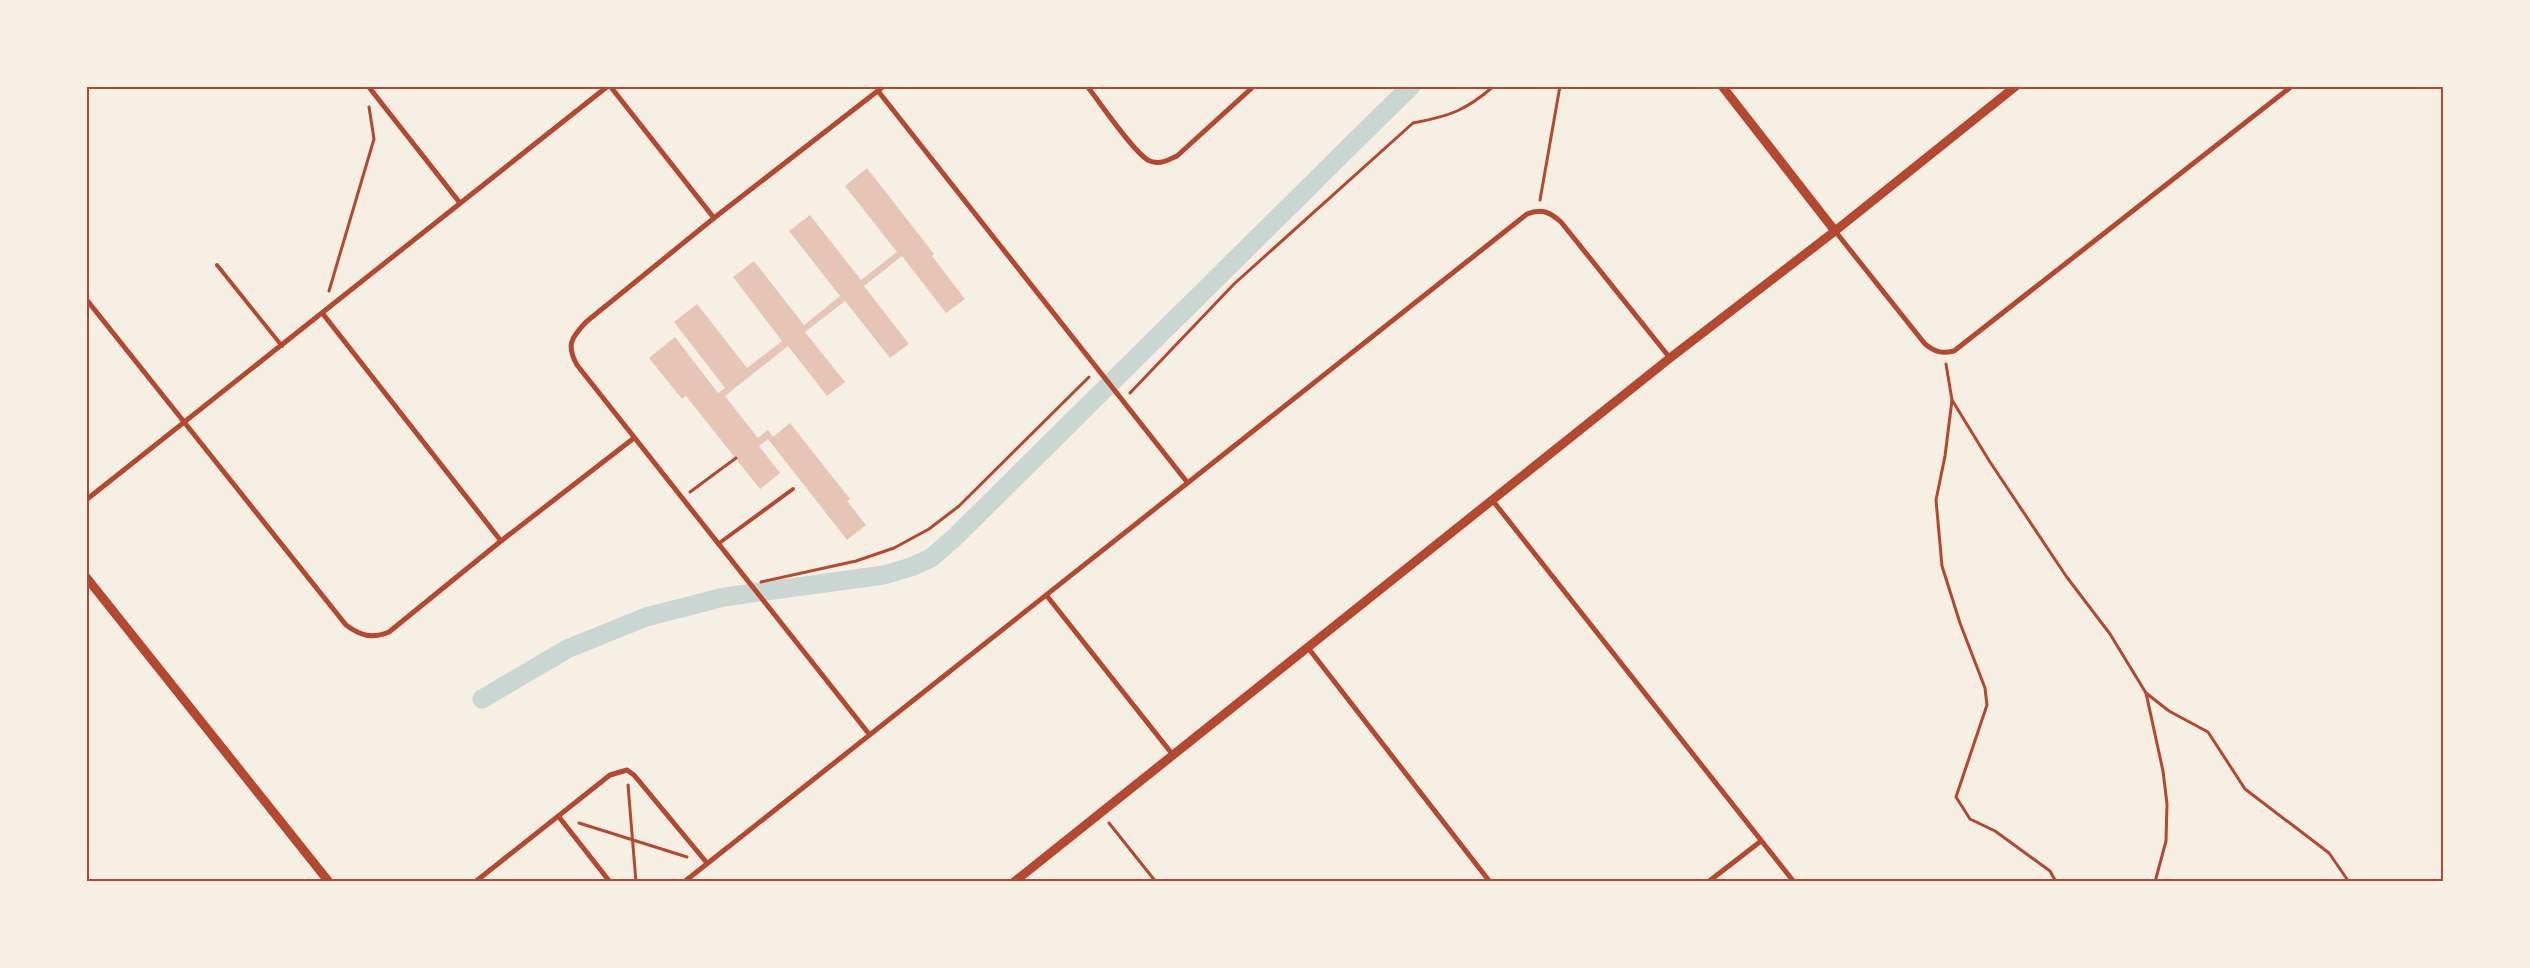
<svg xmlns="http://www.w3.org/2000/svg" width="2530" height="968" viewBox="0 0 2530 968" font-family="Raleway,sans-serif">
  <rect width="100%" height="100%" fill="#f6efe4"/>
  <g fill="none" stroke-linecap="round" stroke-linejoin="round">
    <path stroke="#c9d6d2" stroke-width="19" d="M482,699L567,649L646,617L724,597L884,575L911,567L931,558L953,539L1411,86"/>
  </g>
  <path fill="#e6c5b7" d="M867,168L934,254L932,256L965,299L946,313L902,256L864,286L909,344L890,358L845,301L805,332L845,382L827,396L788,346L725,396L758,438L768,430L773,437L790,423L850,499L847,501L866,525L847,540L768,439L759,446L780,473L760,489L686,396L682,399L649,358L675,337L718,393L725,388L674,322L697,304L747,368L782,341L733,277L754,261L804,325L840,296L789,231L810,215L861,280L897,252L845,186Z"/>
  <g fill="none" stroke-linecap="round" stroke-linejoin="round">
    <g stroke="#b5482f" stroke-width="3">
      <path d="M1540,200L1560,86"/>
      <path d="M329,291L374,139L369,107"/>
      <path d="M1946,364L1952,400L1945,456L1936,500L1942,566L1960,623L1985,688L1987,705L1956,797L1970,819L1995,831L2050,871L2056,882"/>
      <path d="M1130,393L1234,284L1413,123C1450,116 1465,111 1494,86"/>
      <path d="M1952,400L1990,462L2066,576L2110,634L2146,693L2163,771L2167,804L2166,841L2155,882"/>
      <path d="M690,492L736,458"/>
      <path d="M761,582L856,561L894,548L929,529L959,506L1089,377"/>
      <path d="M2146,693L2169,711L2208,732L2245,789L2329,853L2349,882"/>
      <path d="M628,785L636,882"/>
      <path d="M579,823L687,857"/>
      <path d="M1109,823L1156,882"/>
    </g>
    <g stroke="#b5482f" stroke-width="4">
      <path d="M217,265L282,346"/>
      <path d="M718,544L793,489"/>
    </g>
    <g stroke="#b5482f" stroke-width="5">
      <path d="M368,86L460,203"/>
      <path d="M610,86L714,218"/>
      <path d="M1087,86C1099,101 1136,156 1150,161C1160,165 1169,160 1177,156L1254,86"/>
      <path d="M878,91L1187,482"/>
      <path d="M1835,231L1925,344C1935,352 1942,354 1954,351L2292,86"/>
      <path d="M86,299L346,625C361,636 372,639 389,632L501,541L634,438"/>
      <path d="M323,314L501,541"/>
      <path d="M86,500L608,86"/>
      <path d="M1493,501L1794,882"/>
      <path d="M1047,596L1173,755"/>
      <path d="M1309,649L1490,882"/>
      <path d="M869,734L577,365C566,345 571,338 586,322L714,218L884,86"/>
      <path d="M559,817L610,882"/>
      <path d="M475,882L610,775L627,770L634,775L707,863"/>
      <path d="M684,882L1527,214C1541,208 1550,212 1561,222L1670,358"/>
      <path d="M1708,882L1761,841"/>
    </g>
    <g stroke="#b5482f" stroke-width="9">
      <path d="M1722,86L1835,231"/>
      <path d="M86,577L329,882"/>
      <path d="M1014,882L1670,358L1835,231L2016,86"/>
    </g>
  </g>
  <rect width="2530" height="968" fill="none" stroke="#f6efe4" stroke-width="175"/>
  <rect x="88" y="88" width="2354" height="792" fill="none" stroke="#b5482f" stroke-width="2"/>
</svg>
